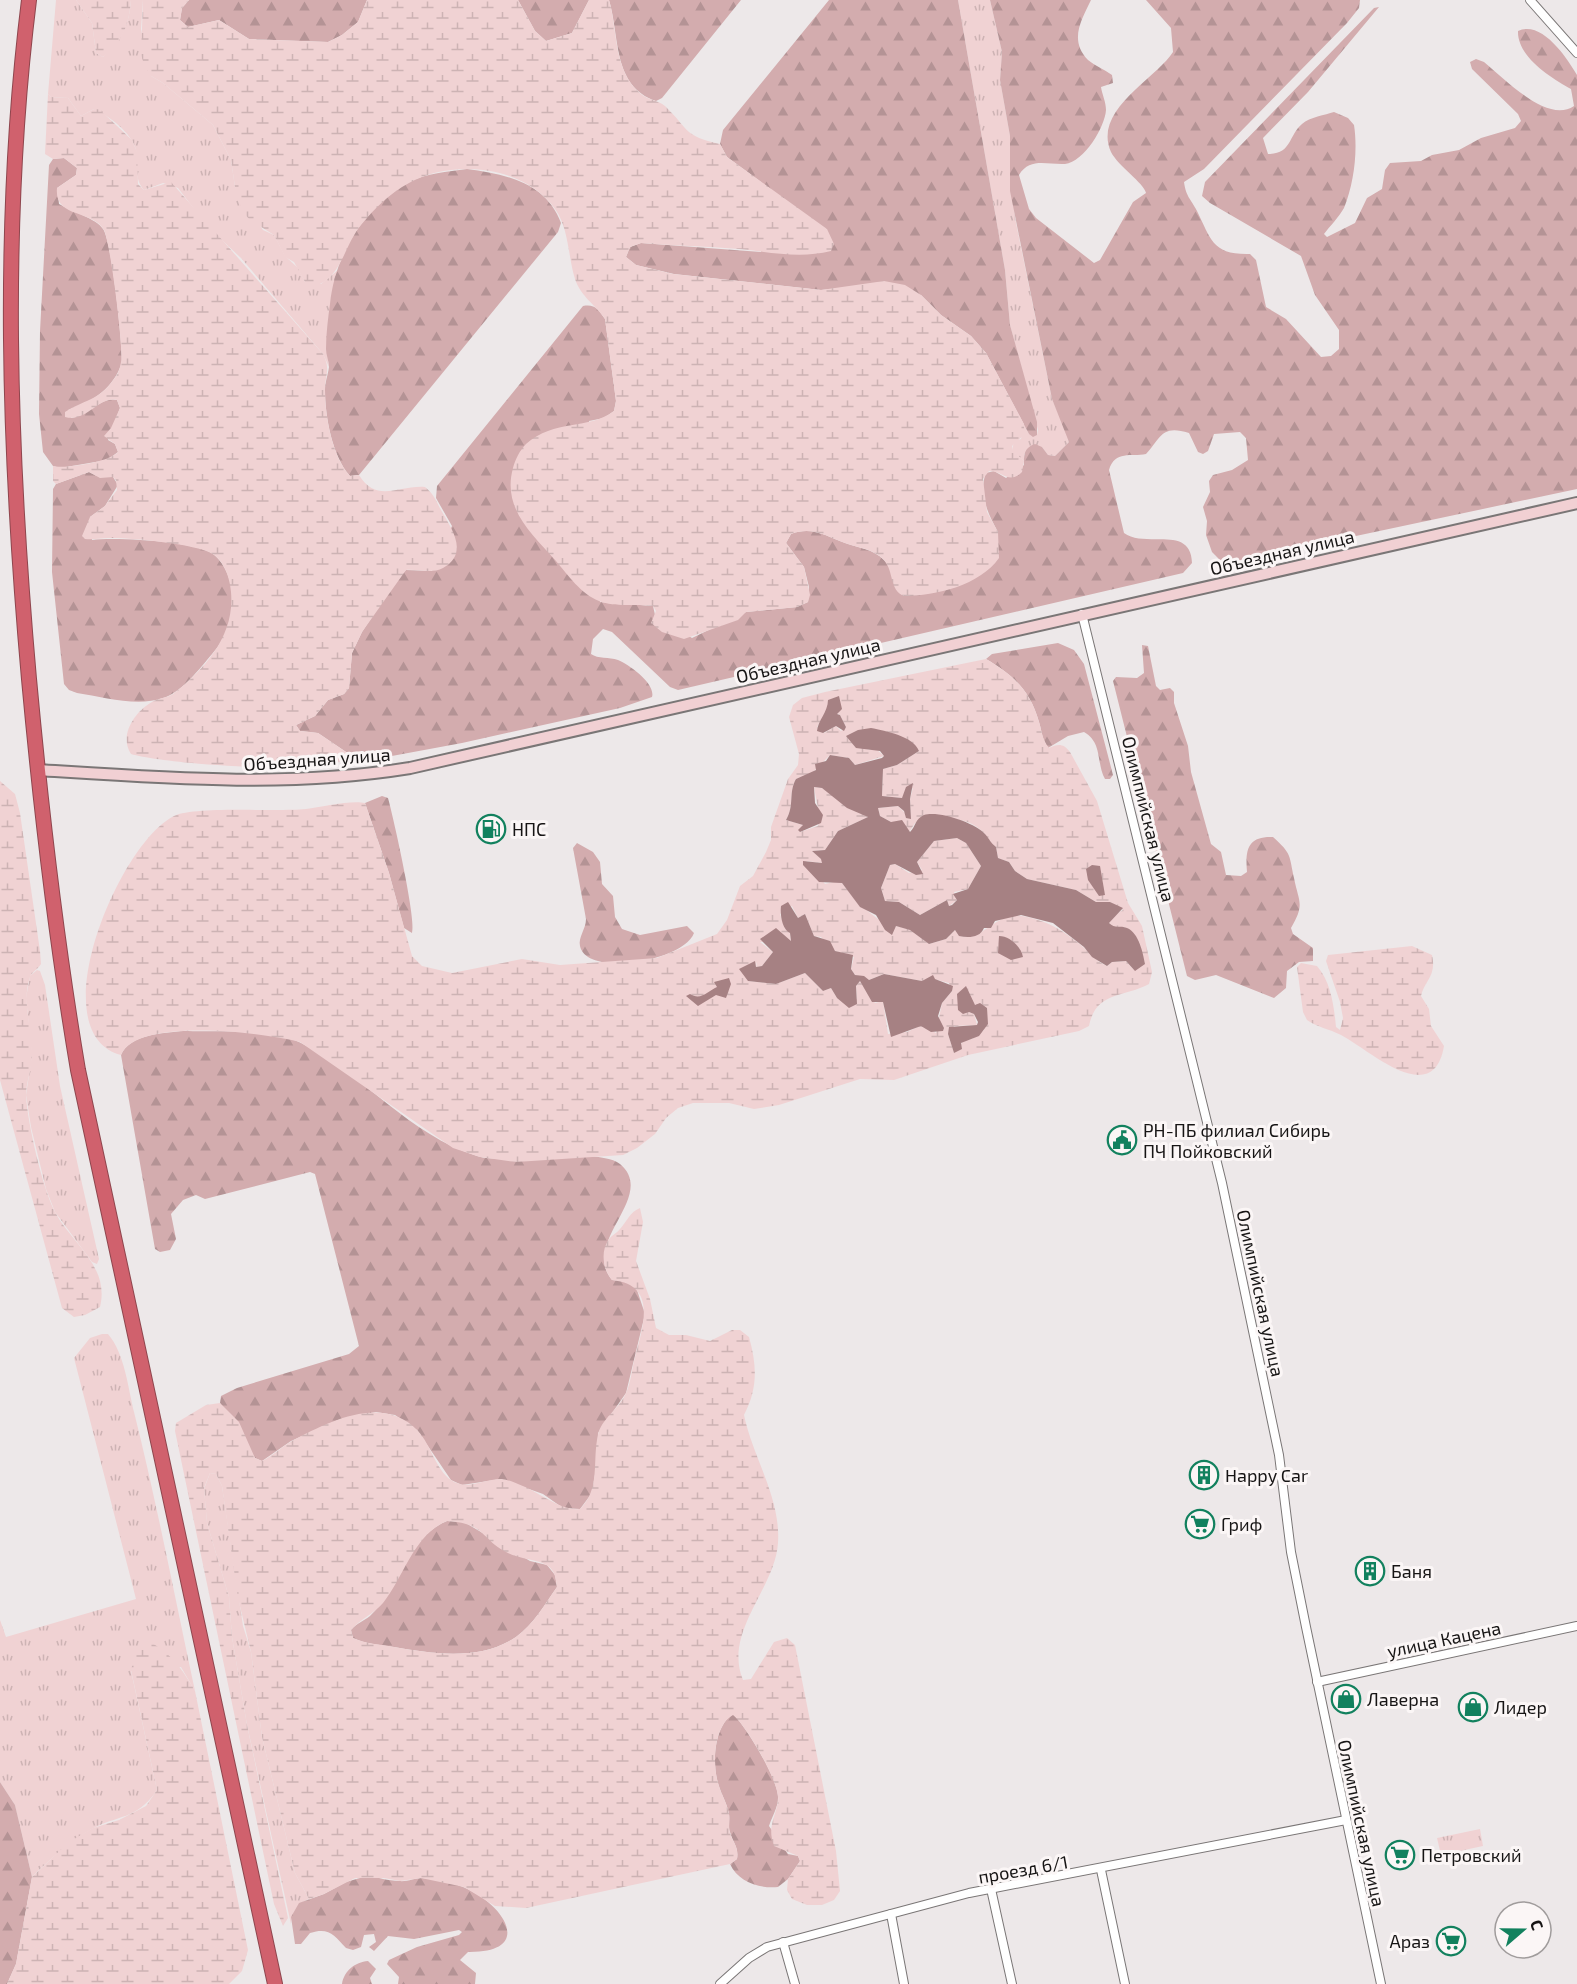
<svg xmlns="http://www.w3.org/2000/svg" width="1577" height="1984" viewBox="0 0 1577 1984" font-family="'Exo 2',sans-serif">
  <defs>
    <pattern id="grass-tufts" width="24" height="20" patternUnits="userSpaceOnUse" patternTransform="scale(1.5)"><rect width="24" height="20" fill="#f0d2d3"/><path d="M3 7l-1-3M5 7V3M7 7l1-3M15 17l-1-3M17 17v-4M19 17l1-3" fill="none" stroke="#cdb3b4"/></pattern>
    <pattern id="forest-firs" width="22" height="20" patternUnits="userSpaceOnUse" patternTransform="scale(1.5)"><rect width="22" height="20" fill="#d3acae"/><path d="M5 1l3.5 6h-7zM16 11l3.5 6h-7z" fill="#b49395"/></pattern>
    <pattern id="wetland-marsh" width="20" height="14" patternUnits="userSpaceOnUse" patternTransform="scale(1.5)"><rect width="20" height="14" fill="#f0d2d3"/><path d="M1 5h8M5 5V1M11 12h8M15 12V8" fill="none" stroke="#cdb3b4"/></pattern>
  </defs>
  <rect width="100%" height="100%" fill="#ede8e9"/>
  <g fill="url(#grass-tufts)">
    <path d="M56,0H76L92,23L96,53L103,57C122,39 129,26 131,0H143L141,29L151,76L163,83L213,125L231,160L235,187L263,230L274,235L285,256L298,268L305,282L321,284L338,270C330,302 324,334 329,367L323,354L241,258L208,227L178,188L163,183L144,190C133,178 139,165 136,150C132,133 109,116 94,109L81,116L68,98L51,97L48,94Z"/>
    <path d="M958,0H990L1002,52L1000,80L1010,136L1015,218L1052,399L1068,436L1069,442L1055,456L1048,455L1042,447L1024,454V461L1012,451L1014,441L1021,439L1024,424L1029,434L1037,435L1038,430L1010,325L1005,270Z"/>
    <path d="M37,970L40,971L45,985L60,1086L99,1259L97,1264L92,1262L55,1212L46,1189L31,1127L26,1095L32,1055L26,998L30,976Z"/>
    <path d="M102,1334H108C125,1354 128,1388 134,1412C157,1504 175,1598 195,1691L181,1667L131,1671L157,1790C136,1821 118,1814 90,1830C68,1843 50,1859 32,1877L15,1805L0,1782V1620L6,1637L136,1599L74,1358L90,1338Z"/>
    <path d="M210,1473L216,1474L222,1486L243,1626L251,1652L262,1737L295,1873L309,1899C299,1902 291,1914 291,1924L247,1725L232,1637L229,1597L207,1523L204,1489Z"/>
    <path d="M1480,1829L1483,1846L1441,1855L1437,1838Z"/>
  </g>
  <g fill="url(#forest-firs)">
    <path d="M189,0H367L358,22L342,35L328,42L249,39L219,20L188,27L180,20L182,8Z"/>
    <path d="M518,0H589L572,33L546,41L535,31Z"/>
    <path d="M609,0H741L662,98L656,101C612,86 620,36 609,0Z"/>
    <path d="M829,0H958L1005,270L1010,325L1037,422V435L1033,437L1029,434L986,353L971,336L941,315L921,295L840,288L821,290L674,274L636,265L626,257L630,247L641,243L761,252V182L727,157L720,144L723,130Z"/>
    <path d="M990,0H1091C1081,21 1069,40 1088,60C1095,66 1104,69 1112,75L1113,83L1101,87C1102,94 1106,102 1106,110C1105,127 1084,162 1065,164C1047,165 1030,157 1019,175L1029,209L1036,218L1094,263L1100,260L1133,202L1146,193C1144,183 1118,166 1111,152C1092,110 1157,78 1173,52L1171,28L1146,0H1360L1359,8L1347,23L1204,169L1184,182C1186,197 1191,199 1197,211C1211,239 1212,255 1250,254L1256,260L1266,307L1286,319L1321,357L1331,356L1339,349V330L1315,295L1301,256L1210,203L1202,196L1205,182L1374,8L1379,7L1308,92L1263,138L1268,154C1292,154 1288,136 1302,124C1310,117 1325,115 1334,112L1348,118L1354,125C1358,151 1354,183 1344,208C1339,217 1330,226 1324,234L1327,237L1355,223L1367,198L1382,189L1385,170L1390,163L1421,161L1432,155L1459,150L1481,138L1515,128L1521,121L1518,114L1472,69L1470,62L1476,59L1484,62C1505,79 1547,124 1574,106L1571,89C1551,78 1517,57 1518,31C1542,20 1567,58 1577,75V489L1224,564L1212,552L1206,535L1207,521L1203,507L1210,492L1209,481L1213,475L1232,470L1248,460L1246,438L1240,432L1214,434L1208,451L1203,454L1198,452L1189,433C1161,424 1161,438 1146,454C1131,457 1115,450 1109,470L1124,533C1146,549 1191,524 1192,563L1183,573L678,690L670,687L612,632L603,629L593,639L591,654C598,659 609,657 618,660C630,665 656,684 652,697L620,708L462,743L381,758L352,756L318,733L300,731L296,725L315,716L328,700L344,694L349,688L352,653L362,632L396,580L406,570L432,571L452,526L436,498L437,486L583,306C595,304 598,309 605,319L616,401L614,411L604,418L589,421L600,602L653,606L655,615L692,638L746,612L797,607L808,602L809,587L804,567L786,543L791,534C812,526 826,536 845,543C859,548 873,549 884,560C895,571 890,587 904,596L933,592L998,532C988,514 978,493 986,473L994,471L1006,478L1024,465C1024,454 1024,448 1035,444L1042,447L1048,455L1055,456L1069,442L1052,399L1010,191V136L1000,80L1002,52Z"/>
    <path d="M64,158L77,168L76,175L57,188L59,204C71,211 97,219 103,229C112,241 122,342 122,362C114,388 93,402 68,410L71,418C88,416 101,396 117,400L120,408L108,440L115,444L118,452L107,460L60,468L53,466L43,452L39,414L40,331L49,165L53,159Z"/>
    <path d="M467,169C505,174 546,182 561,223L558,232L359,475L350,476C332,456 325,416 325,390C325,382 328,375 329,367C329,361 326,355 326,349C326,334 328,318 330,304C335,254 365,206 409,182C427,173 447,172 467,169Z"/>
    <path d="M89,472L97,476L113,477L118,485L105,506L90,517L92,540C115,537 195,541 213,554C234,570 239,612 226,634C221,643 214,652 207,660C196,673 180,693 163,698C137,707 104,697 77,693L69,690L64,684L52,572L53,489L56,484Z"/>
    <path d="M1058,643L1074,650L1084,664L1113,775L1110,779H1105C1096,763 1103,743 1084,732L1068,736L1048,748C1042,739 1042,732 1039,722C1030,690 1013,675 986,659L992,654Z"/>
    <path d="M1142,645L1148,646L1156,686L1160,690L1170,688L1174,692V703L1188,746L1191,772L1211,844L1221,852L1226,875L1241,876L1247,872C1245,849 1248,836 1273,837C1292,854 1289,855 1294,878C1299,903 1305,904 1291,928L1293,934L1313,948V961L1299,962L1287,971L1286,988L1274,998L1216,975L1195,980L1187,976L1113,681L1116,677L1137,678L1144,673Z"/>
    <path d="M382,796L388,798C393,816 417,922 412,933L404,928L389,873L365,803Z"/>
    <path d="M577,843L593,852L600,862L602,884L613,896L615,917L622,929L640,935L687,926L694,933C684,961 587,978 580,946C578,937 586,929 586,919L573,848Z"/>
    <path d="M184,1031C218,1032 271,1028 301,1043C363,1074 409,1135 477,1156C509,1166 599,1146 620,1164C658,1196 580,1242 612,1280L625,1281L636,1287L645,1314L626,1393L598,1433L597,1462L592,1493L580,1509L563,1508L543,1494L501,1479L462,1485L451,1480L417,1430L395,1415L376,1412L338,1420L291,1441L262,1461L255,1458L220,1403L221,1396L237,1388L349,1354L359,1346L315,1174L310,1172L205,1199L196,1195L183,1200L171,1214L176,1239L170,1250L160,1252L155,1249L121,1055C130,1034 163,1033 184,1031Z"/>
    <path d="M447,1521L464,1522L530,1561L547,1565L555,1575L557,1587C545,1604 533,1625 516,1637C480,1661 434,1654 394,1647C380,1645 366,1644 353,1638L351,1630C357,1623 364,1621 370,1616C399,1589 409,1536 447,1521Z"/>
    <path d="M733,1714C746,1726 779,1781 778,1798C778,1807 772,1817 769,1826L788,1854L798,1856L800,1861L788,1879L778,1887C760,1889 738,1882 730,1864L737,1859C739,1847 733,1843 730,1832C728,1827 730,1820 729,1814C727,1803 721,1794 718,1783C712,1763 714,1726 733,1714Z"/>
    <path d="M0,1782L15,1805L32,1877L16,1964L7,1984H0Z"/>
    <path d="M367,1876C378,1877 388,1881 399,1881C407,1882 415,1878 422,1878C436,1879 451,1882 463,1887C505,1904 535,1953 468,1952L460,1960L476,1973L475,1984H398L399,1977L387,1964L389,1960L417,1947L459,1935L462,1932L459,1930L414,1939L388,1936L374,1951L369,1947L376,1942L374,1934L364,1935L361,1947L353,1950L346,1948C334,1935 329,1927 310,1933L301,1944H295L291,1917L299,1903L324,1894L346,1882Z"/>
    <path d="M368,1961L376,1969L370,1978L372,1984H342C344,1971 355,1962 368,1961Z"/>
  </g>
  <g fill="url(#wetland-marsh)" fill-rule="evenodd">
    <path d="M76,0H131C129,24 123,42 103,57L96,53L92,23Z"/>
    <path d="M143,0H189L182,8L180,20L188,27L219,20L249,39L328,42L342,35L358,22L367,0H518L535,31L546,41L572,33L589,0H609C618,31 613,71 641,94C648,100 658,100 665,106C689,129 683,136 720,144L727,157L827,229L834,244L831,251C799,259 771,252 739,249C706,246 674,246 641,243L630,247L626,257L636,265L673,274L821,290L884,281L905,285L921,295L941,315L971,336L986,353L1024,424V435L1012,446L1013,451L1024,461L1022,472C1009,485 1003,471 989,471L983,479L987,512L998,532L999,558C980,585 936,596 904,596C889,590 894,571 884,560C874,549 859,548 845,543C826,536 812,526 791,534L786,543L804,567L810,595L808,602L797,607L746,612L738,620L684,639L662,632L651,623L656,611L653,606C635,603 616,608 599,601C581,594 568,575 556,561C531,533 502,508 513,468C515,460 520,450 526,444C554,419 589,430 614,411L616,401L605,319C595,304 581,297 575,279C568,257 569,228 555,209C525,166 453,158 409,183C390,193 374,209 361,225C343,247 342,279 312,287L305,282L294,262L285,257L274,235L250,220L242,211L235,187L231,160L213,125L163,83L151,76L145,67L141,55Z"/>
    <path d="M48,94L51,97L68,98L81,116L94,109L100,110L132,140L137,152L138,184L144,190L171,182L323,354C331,370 325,374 325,390C325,417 332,456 350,476L359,475C377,504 398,485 425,487C434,494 436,501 441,510C451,528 470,553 443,568C432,574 418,569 406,570L362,632L352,653L349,688L344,694L328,700L315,716L296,725L300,731L318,733L352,756C330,777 164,764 131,754C119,736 134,712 152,702C158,698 167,698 173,694C206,668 235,635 231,592C230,578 224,560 211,553C195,544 128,537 108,538C100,538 93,540 85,539L82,536L90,517L105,506L117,490L116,480L113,477L100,478L89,472L56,484L53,481V466C65,469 110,462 118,452L115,444L104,436L111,428L120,408L117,400C98,396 87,423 65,417V412C83,400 99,401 114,379C118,375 120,368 121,362C124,349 110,241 104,230C92,209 54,219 57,188L76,175L77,168L64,158L53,159L45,154Z"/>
    <path d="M986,659C1013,675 1030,690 1039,722C1042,732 1042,739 1049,748C1058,744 1063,743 1070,752L1097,801L1128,903L1142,926L1152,972L1149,984C1123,998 1096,991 1089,1026L1079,1031L968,1055L894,1080L860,1079L779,1105L754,1109L729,1103H693L678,1108L666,1118L655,1134L637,1148L623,1155L516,1162L480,1157L453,1148L300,1042C266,1033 137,1016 121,1055C39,1033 119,843 174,816C195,806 276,812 306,809C321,807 351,800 365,803L389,873L412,956L422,966L452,973L522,959L560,965L657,958L717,934L727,920L740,886L753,876L766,852L771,840V827L788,779L798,765L799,754L789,717L793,705L802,698L825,692ZM828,708L840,715L846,727L841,731L836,726L824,733L817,727ZM901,738L919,751L897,765L883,769L882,796L902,798L913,788L910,799L911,819L898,806L878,808L880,816L909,832L915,823C939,819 965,813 984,833C989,839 989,843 996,847L998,858L1009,862L1015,871L1027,879L1076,890L1096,902H1110L1123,910L1111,917L1109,923L1113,927H1125L1133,969L1126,961L1112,962L1107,966C1095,961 1091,953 1082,946C1063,930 1046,920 1022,916C996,911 983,942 960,936L955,930L946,939L929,944L910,929L896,926L894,929C870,915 859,905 842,883L838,881L825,884L806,861L822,863V859L812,851L825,850L838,831L868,817L822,788L814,787L820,819L818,826L800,832L803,825L786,820C795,805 788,793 796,779L811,774L830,755L849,758L855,765L884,756L876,749L866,750ZM792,906L798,918L805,914L814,936L821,937L835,951L854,957L851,969L855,975L869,980L884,974L922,981L934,979L949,983L952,991L942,1003L936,1033L922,1025L907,1032L888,1034L883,1001L875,1003L860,981L856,986L857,999L837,998L831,988L823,991L805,973L776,984L748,981L757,962L756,967L762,966L773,952L760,942H791L790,933L785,928L780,914ZM972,1002L984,1030L972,1039L964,1040L954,1053L948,1034L954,1026L977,1025L974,1014L969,1012Z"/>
    <path d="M0,781L15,794L20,813L40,951L41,964C38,969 32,972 30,977C21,1003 33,1029 32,1055C32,1069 26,1082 26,1096C28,1125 42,1186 55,1212C72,1244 110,1266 100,1307L85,1315L74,1317L62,1308L0,1080Z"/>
    <path d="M957,838L966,843L981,866L968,889L954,892L957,900L949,906L947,900L920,915L899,902L885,901L881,888L890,865L895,864L909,873L922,870L917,862L934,841Z"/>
    <path d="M1412,946L1432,955C1437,976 1424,981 1421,996L1429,1009L1431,1026L1444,1046C1433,1111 1367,1048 1341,1035C1329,1029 1317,1027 1307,1020L1303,1012L1297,967L1301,963L1317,966C1331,982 1334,1006 1336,1027L1340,1030L1343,1018L1340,1002L1326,961L1328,955Z"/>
    <path d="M640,1208L643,1222L636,1261L650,1299L656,1328L669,1335H686L710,1341L732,1330H740L749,1337C757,1366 758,1388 744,1415C753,1458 781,1498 778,1543C775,1589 723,1632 743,1680L751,1679L774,1642L787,1638L795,1645L836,1851L840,1891L834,1900L822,1905H807L792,1899L787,1890L788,1879L800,1861L798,1856L774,1846C767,1827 775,1819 778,1801C781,1784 746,1725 733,1715C714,1725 712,1763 718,1783C721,1794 727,1803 729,1814C730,1820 728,1827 730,1833C733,1843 739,1847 737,1859L730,1864L526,1908L495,1906L464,1887L421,1878L400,1881L384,1878H355L324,1894L309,1899L295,1873L262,1737L251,1652L238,1598L222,1486L216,1474L210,1473L204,1488L207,1523L229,1597L232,1637L247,1725L288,1918L283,1926L274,1904L175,1431L176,1423L206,1405L220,1403L239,1422L255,1458L262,1461C273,1456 281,1447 292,1441C330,1421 383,1394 418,1431C431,1445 436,1470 451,1480C466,1491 485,1479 500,1479C506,1479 513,1482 518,1484C538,1491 560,1511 580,1509C601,1489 592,1460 598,1435C601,1419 620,1408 626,1393C631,1382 632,1368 635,1357C643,1326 658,1285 612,1280C603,1269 600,1252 609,1239C612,1235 617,1233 620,1229C627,1221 630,1212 640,1208ZM447,1521C486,1523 481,1540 508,1553C519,1559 538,1559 548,1566C555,1571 556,1579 557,1587C545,1604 533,1625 516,1637C480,1661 434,1654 394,1647C380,1644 366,1644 353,1638L351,1630C360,1619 374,1614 383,1603C404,1577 414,1534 447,1521Z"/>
    <path d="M150,1642C172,1654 183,1670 195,1691L248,1950L242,1971L229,1984H7L16,1964L32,1877L69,1842L93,1828L119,1820L146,1806L157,1790L131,1670L137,1648Z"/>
  </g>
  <g fill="#a68183" fill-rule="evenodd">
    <path d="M839,696L842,709L837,714L840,715L846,727L844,731L836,726L823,733L817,731C818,720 828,712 828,700Z"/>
    <path d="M871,728C886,731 913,736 919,751L897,765L883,769L882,796L902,798L906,787L913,783L910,799L911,819L906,818L904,811L898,806L878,808L880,816L891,822L902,820L910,832C916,826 915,819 924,815C938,810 976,823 985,834C991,841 989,841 996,847L998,858L1009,862L1015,871L1027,879L1076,890L1096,902H1110L1123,908L1109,923C1115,929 1120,925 1127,928C1139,933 1143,953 1145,964L1135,971L1126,961L1112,962L1107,966L1092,957L1084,947L1053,923L1021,915L995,921L991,928H984C980,938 968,938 959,936L955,930L946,939L929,944L910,930L896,926L892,935L885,930L876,915L860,907L842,883L819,882L803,865V861L822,863L821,859L812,851L825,850L838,831L868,817L847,808L822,788L814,787L815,803L823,815L821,823L800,832L798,830L803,825L786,820C795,805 788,793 796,779L816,770L815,764L826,761L830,755L849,758L855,765L882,758L884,756L880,751L856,748L846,736L858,730ZM957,838L966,843L981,866L968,889L953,894L957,900L952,905L949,906L947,900L920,915L899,902L885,901L881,888L890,865L895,864L916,875L923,874L917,862L934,841Z"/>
    <path d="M1092,865L1100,866L1105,895L1099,896L1088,880L1086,869Z"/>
    <path d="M788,902L798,918L805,914L814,936L830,941L835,951L853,955L851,969L855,975L864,976L869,980L884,974L922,981L933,975L935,979L953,986L952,991L942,1003L938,1016L944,1028L943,1031L931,1032L921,1026L891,1037L883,1002H872L860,981L856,986L857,1004L849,1008L837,998L831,988L823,991L805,973L776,984L748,981L739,969L755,961L756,967L762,966L773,952L760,939L776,928L791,941L790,933C782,929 780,915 781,906Z"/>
    <path d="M999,936C1010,936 1021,947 1023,957L1011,960L998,953Z"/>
    <path d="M729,978L731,984L726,998L716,995L698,1006L686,996L690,994C701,1001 708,991 717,987L714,982Z"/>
    <path d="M966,986L975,1005L980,1003L987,1008L988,1024L979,1036L961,1043L962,1049L954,1053L948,1034L949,1027L977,1025L978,1022L974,1014L969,1012L963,1014L958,1010L957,994Z"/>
  </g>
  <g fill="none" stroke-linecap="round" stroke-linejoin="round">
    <g stroke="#7a7676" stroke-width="10">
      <g id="street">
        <path d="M1530,0L1577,53"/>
        <path d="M1082,614L1222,1183L1279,1455L1291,1552L1306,1627L1381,1984"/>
        <path d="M1317,1682L1577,1626"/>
        <path d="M1101,1870L1125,1984"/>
        <path d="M991,1889L1012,1984"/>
        <path d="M891,1914L904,1984"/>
        <path d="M783,1942L795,1984"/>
        <path d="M720,1984L749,1958L767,1947L969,1893L1346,1820"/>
      </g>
    </g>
    <g stroke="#7a7676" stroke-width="14">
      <path id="secondary" d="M38,770C163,778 286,788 410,768L1577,503"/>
    </g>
    <g stroke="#8f464e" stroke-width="16">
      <path id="highway" d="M29,0C1,225 9,453 29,679C41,810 56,940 78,1070L275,1984"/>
    </g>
    <use href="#street" stroke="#fff" stroke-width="8"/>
    <use href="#secondary" stroke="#f1d0d3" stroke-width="10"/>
    <use href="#highway" stroke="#d0616d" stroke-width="14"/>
  </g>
  <defs>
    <g id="fuel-ring" transform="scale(1.5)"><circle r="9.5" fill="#fbf6f6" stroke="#12815e" stroke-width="1.5"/><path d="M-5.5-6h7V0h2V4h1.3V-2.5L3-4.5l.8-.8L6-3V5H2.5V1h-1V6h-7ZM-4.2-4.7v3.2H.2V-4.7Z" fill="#12815e"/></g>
    <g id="civic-ring" transform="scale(1.5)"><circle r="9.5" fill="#fbf6f6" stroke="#12815e" stroke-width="1.5"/><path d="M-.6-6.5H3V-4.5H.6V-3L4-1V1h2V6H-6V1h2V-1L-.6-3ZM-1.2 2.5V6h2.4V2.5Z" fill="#12815e"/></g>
    <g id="building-ring" transform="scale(1.5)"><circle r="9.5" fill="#fbf6f6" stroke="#12815e" stroke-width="1.5"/><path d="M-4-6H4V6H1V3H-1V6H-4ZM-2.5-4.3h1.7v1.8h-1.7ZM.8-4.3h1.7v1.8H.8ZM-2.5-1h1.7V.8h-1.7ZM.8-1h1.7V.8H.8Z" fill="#12815e"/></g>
    <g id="supermarket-ring" transform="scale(1.5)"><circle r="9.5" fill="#fbf6f6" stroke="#12815e" stroke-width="1.5"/><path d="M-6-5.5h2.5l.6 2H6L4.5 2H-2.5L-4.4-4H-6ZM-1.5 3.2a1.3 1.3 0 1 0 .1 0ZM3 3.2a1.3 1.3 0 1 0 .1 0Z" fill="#12815e"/></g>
    <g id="shop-ring" transform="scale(1.5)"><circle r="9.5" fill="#fbf6f6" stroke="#12815e" stroke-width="1.5"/><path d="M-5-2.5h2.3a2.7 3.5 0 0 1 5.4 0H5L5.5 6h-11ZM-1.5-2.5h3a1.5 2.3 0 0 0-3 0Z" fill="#12815e"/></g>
  </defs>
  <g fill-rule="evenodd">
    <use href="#fuel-ring" x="491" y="829"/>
    <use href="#civic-ring" x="1122" y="1140"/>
    <use href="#building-ring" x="1204" y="1475"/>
    <use href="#supermarket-ring" x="1200" y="1524"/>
    <use href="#building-ring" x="1370" y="1571"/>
    <use href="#shop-ring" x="1346" y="1699"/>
    <use href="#shop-ring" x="1473" y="1707"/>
    <use href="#supermarket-ring" x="1400" y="1855"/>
    <use href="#supermarket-ring" x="1451" y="1941"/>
  </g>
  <g text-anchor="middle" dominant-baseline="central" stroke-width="6" stroke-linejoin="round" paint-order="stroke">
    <g font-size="18" fill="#171515" stroke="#fbf6f6">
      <text transform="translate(1282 552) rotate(-13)">Объездная улица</text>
      <text transform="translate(808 660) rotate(-13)">Объездная улица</text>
      <text transform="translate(317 759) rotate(-4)">Объездная улица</text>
      <text transform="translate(1149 819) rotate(76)">Олимпийская улица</text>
      <text transform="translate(1261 1293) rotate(78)">Олимпийская улица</text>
      <text transform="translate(1444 1639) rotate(-12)">улица Кацена</text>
      <text transform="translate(1362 1823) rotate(78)">Олимпийская улица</text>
      <text transform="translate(1023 1869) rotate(-10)">проезд 6/1</text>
    </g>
    <g font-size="18" fill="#171515" stroke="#fbf6f6" text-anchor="start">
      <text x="512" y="829">НПС</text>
      <text x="1143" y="1130">РН-ПБ филиал Сибирь<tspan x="1143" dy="21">ПЧ Пойковский</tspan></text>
      <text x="1225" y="1475">Happy Car</text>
      <text x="1221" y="1524">Гриф</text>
      <text x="1391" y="1571">Баня</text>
      <text x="1367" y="1699">Лаверна</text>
      <text x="1494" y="1707">Лидер</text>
      <text x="1421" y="1855">Петровский</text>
      <text x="1430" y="1941" text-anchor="end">Араз</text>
    </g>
  </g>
  <g transform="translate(1523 1930) rotate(70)"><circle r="28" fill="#fbf6f6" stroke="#a09c9c" stroke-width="1.5"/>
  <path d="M0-4.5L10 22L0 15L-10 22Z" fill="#12815e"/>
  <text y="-9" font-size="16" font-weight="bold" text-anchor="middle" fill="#171515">С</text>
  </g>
</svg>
